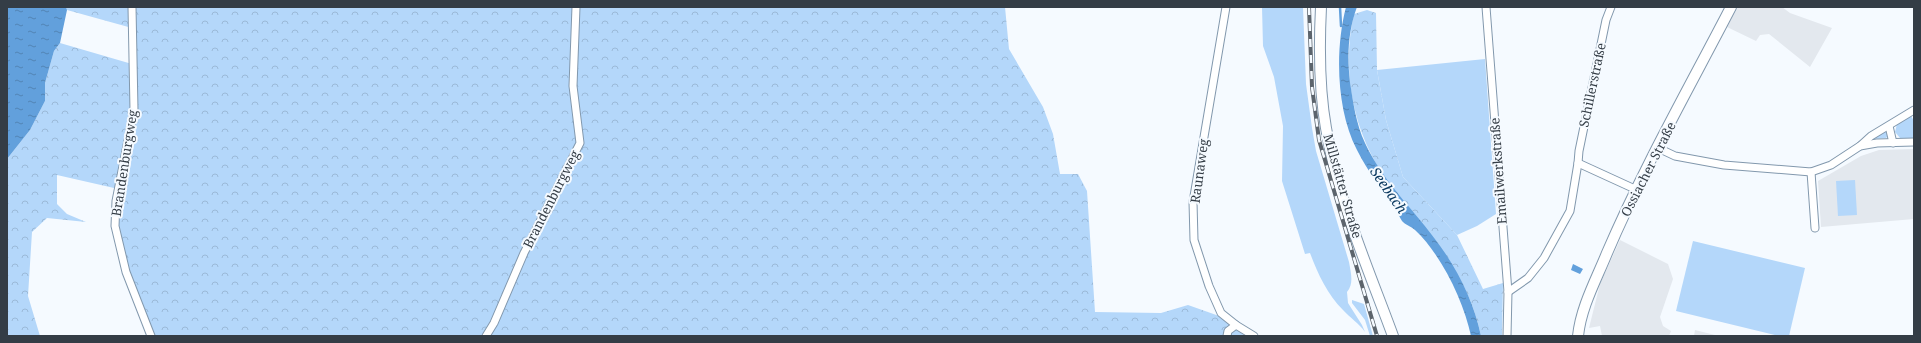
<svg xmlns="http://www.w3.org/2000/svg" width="1921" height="343" viewBox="0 0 1921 343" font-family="'Noto Serif',serif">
  <defs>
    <pattern id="forest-crowns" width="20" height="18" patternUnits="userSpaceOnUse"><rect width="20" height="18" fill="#b4d7fa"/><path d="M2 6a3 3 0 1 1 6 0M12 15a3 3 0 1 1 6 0" fill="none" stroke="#9bb9d8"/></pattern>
    <pattern id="water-ripples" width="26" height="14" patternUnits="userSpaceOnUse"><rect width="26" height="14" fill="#62a0dc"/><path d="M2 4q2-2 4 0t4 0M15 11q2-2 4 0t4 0" fill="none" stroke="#5284b4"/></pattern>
  </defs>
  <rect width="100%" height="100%" fill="#f5faff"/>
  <g fill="#e3e8ee">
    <path d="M1738,7H1782L1790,13L1832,28L1810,67L1769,34L1760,35L1756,41L1727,27Z"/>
    <path d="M1914,149V219L1821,227L1818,181L1861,156L1879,150Z"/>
    <path d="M1620,240L1668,264L1673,279L1660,317L1663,326L1671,331L1669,336H1602L1600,326L1589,328L1600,284Z"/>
    <path d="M1695,330L1719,336H1694Z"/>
  </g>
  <g fill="#b4d7fa">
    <path d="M1262,7H1303L1306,84L1312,128L1316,151L1349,262C1351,274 1354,283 1347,292L1348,303L1362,325L1365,332C1359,323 1350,318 1343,310C1327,294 1318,274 1310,253L1305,254L1282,181L1283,126L1274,77L1263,46Z"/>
    <path d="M1485,59L1496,214L1477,226L1457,235L1403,177L1386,120L1377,70Z"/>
    <path d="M1911,116L1914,121V138H1900L1895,132L1897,124Z"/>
    <path d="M1886,131L1888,136L1886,138L1873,139Z"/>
    <path d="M1855,180L1857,215L1838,216L1836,181Z"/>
    <path d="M1693,241L1805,268L1789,336H1779L1676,311Z"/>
    <path d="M1352,300L1364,304L1373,336H1370L1365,320L1352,303Z"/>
  </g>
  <g fill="url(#forest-crowns)">
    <path d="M66,7H1005L1009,49L1043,107L1053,134L1060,174H1078L1087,191L1095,312L1161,313L1188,305L1222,317L1245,336H148L117,230L114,188L57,175V204L67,214L86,222L47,218L32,232L28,296L40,336H7V159L30,130L45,101V83L54,51L60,43L132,64V28L67,10Z"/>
    <path d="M1367,10L1376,13L1377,70L1386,120L1403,177L1457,235L1483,289L1503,283L1502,336H1481C1468,272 1430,238 1393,189C1355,140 1340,75 1354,14Z"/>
  </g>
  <g fill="url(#water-ripples)">
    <path d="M7,7H66L67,10L60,43L54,51L45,83V101L30,130L7,159Z"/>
    <path d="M1346,7H1357C1348,31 1347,56 1350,82C1353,102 1356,124 1365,143C1385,186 1420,215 1445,253C1462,278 1475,307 1481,336H1471C1464,302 1441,254 1415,230C1411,226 1405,225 1402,221C1399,217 1398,212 1395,208C1381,188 1368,172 1357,150C1336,110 1335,49 1346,7Z"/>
    <path d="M1573,264L1583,269L1580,274L1571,270Z"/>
  </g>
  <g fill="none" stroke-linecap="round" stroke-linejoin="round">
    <path stroke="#62a0dc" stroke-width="2.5" d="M1340,7L1341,26"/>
    <g stroke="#8298ad" stroke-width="9">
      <g id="street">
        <path d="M132,7L134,110L116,201L115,226L126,272L151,336"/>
        <path d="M1226,7L1193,202L1194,240L1209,286L1221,313L1236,325L1254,336"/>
        <path d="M1486,7L1508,292L1507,336"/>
        <path d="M1889,126L1893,143"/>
        <path d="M1860,146L1871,136L1914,110"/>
        <path d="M1658,148L1675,156L1724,165L1811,172L1831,165L1860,146L1877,143L1914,142"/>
        <path d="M1578,163L1637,190"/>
        <path d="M1811,172L1815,228"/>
        <path d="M1508,292L1528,278L1544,258L1570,211L1578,163L1579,151L1606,20L1611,7"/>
        <path d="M486,336L494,323L524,253L580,143L573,86L576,7"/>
        <path d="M1227,336L1228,331L1236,325"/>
      </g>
    </g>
    <g stroke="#8298ad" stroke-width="12">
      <g id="secondary">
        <path d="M1321,7C1319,47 1319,89 1326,128C1338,200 1368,268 1393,336"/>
        <path d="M1578,336C1581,307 1596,280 1607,253C1643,169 1689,88 1731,7"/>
      </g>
    </g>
    <use href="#street" stroke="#fff" stroke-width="7"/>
    <use href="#secondary" stroke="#fff" stroke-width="10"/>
    <g stroke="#5c646c" stroke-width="4">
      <path id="rail" d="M1309,7L1312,87L1319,140L1377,336"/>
    </g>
    <use href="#rail" stroke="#f5faff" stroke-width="2.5" stroke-dasharray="8" stroke-linecap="butt"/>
  </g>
  <g text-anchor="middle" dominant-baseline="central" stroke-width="4" stroke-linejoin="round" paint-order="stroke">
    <g font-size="13" fill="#343d46" stroke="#f5faff">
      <text transform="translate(1592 85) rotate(-78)">Schillerstraße</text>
      <text transform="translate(124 163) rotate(-81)">Brandenburgweg</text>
      <text transform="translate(1648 169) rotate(-63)">Ossiacher Straße</text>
      <text transform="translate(1199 171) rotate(-82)">Raunaweg</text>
      <text transform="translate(1498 171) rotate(-94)">Emailwerkstraße</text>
      <text transform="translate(1343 186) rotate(74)">Millstätter Straße</text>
      <text transform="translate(551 199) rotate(-63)">Brandenburgweg</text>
    </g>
    <g font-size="14" font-style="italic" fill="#08375e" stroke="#f5faff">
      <text transform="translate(1389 190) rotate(55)">Seebach</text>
    </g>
  </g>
  <rect width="1921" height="343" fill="none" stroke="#343d46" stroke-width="16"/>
</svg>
